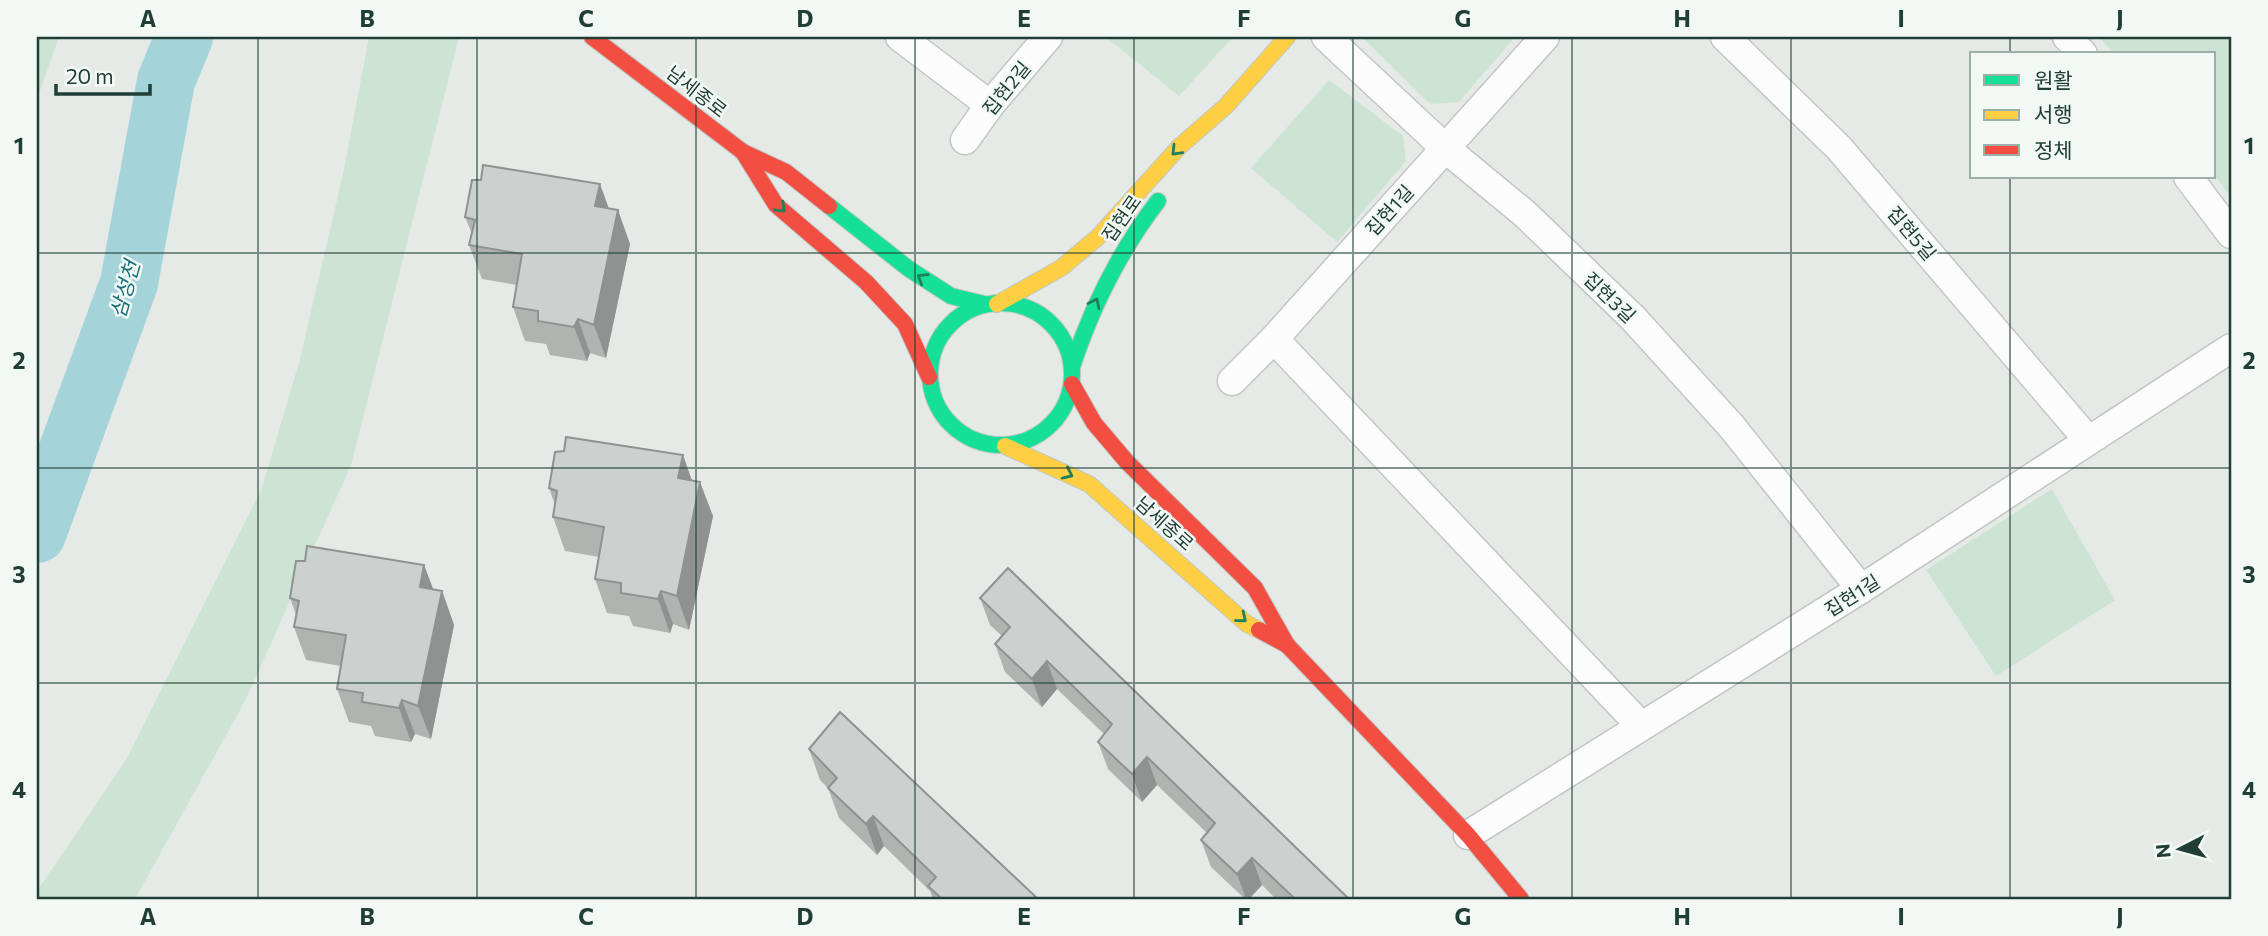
<svg xmlns="http://www.w3.org/2000/svg" width="2268" height="936" viewBox="0 0 2268 936" font-family="Commissioner,'Noto Sans KR',sans-serif">
  <rect width="100%" height="100%" fill="#e5eae7"/>
  <g fill="#cde3d3">
    <path d="M37,37H59L37,99Z"/>
    <path d="M369,37H459L351,465L245,701L135,899H37V891L126,760L262,488L300,359L343,174Z"/>
    <path d="M1106,37H1233L1179,96Z"/>
    <path d="M1362,37H1515L1459,102L1430,104Z"/>
    <path d="M2099,37H2231V196L2214,175V54H2114Z"/>
    <path d="M1329,80L1403,136L1406,161L1337,242L1251,168Z"/>
    <path d="M2052,489L2115,600L1996,676L1926,570Z"/>
  </g>
  <g fill="none" stroke-linecap="round" stroke-linejoin="round">
    <path stroke="#a4d4da" stroke-width="58" d="M37,534L129,283L166,81L184,37"/>
    <g stroke="#c2c7c4" stroke-width="31">
      <g id="street">
        <path d="M900,37L990,105"/>
        <path d="M1326,37L1445,148L1525,214L1632,317L1732,427L1861,589"/>
        <path d="M1725,37L1839,148L2088,440"/>
        <path d="M2067,37L2083,54"/>
        <path d="M965,140L990,105L1048,37"/>
        <path d="M2188,177L2231,234"/>
        <path d="M1274,339L1641,726"/>
        <path d="M1232,381L1274,339L1545,37"/>
        <path d="M1468,835L1861,589L2231,348"/>
      </g>
    </g>
    <g stroke="#c0c8c4" stroke-width="18">
      <g id="fast">
        <path d="M829,206L909,269L951,296L984,304"/>
        <circle cx="1001" cy="374" r="71"/>
        <path d="M1072,367C1092,306 1119,252 1158,201"/>
      </g>
    </g>
    <g stroke="#c0c8c4" stroke-width="18">
      <g id="slow">
        <path d="M997,304L1061,268L1098,237L1179,147L1226,106L1287,37"/>
        <path d="M1005,446L1089,484L1247,624L1259,630"/>
      </g>
    </g>
    <g stroke="#c0c8c4" stroke-width="18">
      <g id="jam">
        <path d="M592,37L743,152L786,172L829,206"/>
        <path d="M743,152L776,205L866,282L905,324L929,377"/>
        <path d="M1072,384L1094,423L1127,462L1255,588L1287,645L1259,630"/>
        <path d="M1287,645L1468,835L1521,899"/>
      </g>
    </g>
    <use href="#street" stroke="#fbfcfb" stroke-width="28"/>
    <use href="#fast" stroke="#16e098" stroke-width="16"/>
    <use href="#slow" stroke="#ffcf43" stroke-width="16"/>
    <use href="#jam" stroke="#f24e42" stroke-width="16"/>
  </g>
  <g fill="#afb4b1">
    <path d="M609,209L630,244L606,358L590,353L587,361L550,355L546,344L525,341L513,307L517,285L482,279L469,245L472,234L465,217Z"/>
    <path d="M692,480L713,516L689,630L673,624L670,633L633,626L629,616L607,613L595,579L599,557L565,551L553,517L555,505L549,488Z"/>
    <path d="M424,565L433,590L442,591L454,625L431,739L415,734L411,742L375,736L371,726L349,722L337,689L341,666L306,660L294,627L296,615L290,598Z"/>
    <path d="M980,598L1349,899H1276L1262,885L1249,899H1245L1211,867L1201,840L1207,833L1157,785L1142,802L1108,769L1098,742L1104,734L1057,689L1042,707L1005,672L995,644L1002,636L990,625Z"/>
    <path d="M809,749L1038,899H933L930,891L884,846L877,855L839,818L828,788L820,780Z"/>
  </g>
  <g fill="#8e9290">
    <path d="M600,184L612,217L595,206Z"/>
    <path d="M618,210L630,244L606,358L594,325Z"/>
    <path d="M578,319L590,353L587,361L574,327Z"/>
    <path d="M683,455L695,489L678,478Z"/>
    <path d="M700,482L713,516L689,630L677,596Z"/>
    <path d="M424,565L437,599L420,587Z"/>
    <path d="M442,591L454,625L431,739L418,706Z"/>
    <path d="M661,591L673,624L670,633L658,599Z"/>
    <path d="M1047,661L1057,689L1042,707L1032,679Z"/>
    <path d="M402,700L415,734L411,742L399,708Z"/>
    <path d="M1147,757L1157,785L1142,802L1132,774Z"/>
    <path d="M873,816L884,846L877,855L866,824Z"/>
    <path d="M1252,858L1262,885L1249,899H1246L1237,874Z"/>
  </g>
  <g fill="#cbd1ce" stroke="#8e9290" stroke-width="2">
    <path d="M483,165L600,184L595,206L618,210L594,325L578,319L574,327L538,321V311L513,307L522,254L469,245L475,220L465,217L472,180H481Z"/>
    <path d="M566,437L683,455L678,478L700,482L677,596L661,591L658,599L621,593V583L595,579L604,527L553,517L557,491L549,488L555,452L564,451Z"/>
    <path d="M307,546L424,565L420,587L442,591L418,706L402,700L399,708L362,702L363,693L337,689L346,635L294,627L299,601L290,598L296,561H305Z"/>
    <path d="M1008,568L1349,899H1295L1252,858L1237,874L1201,840L1215,823L1147,757L1132,774L1098,742L1112,724L1047,661L1032,679L995,644L1010,627L980,598Z"/>
    <path d="M840,712L1038,899H942L928,886L936,877L873,816L866,824L828,788L837,778L809,749Z"/>
  </g>
  <defs><path id="oneway-chevron" d="M-2-3.5L2.5 0L-2 3.5" fill="none" stroke-width="1.6" stroke-linecap="round" stroke-linejoin="round" transform="scale(1.75)"/></defs>
  <g stroke="#1d7f5d">
    <use href="#oneway-chevron" transform="translate(1176 151) rotate(134)"/>
    <use href="#oneway-chevron" transform="translate(781 208) rotate(45)"/>
    <use href="#oneway-chevron" transform="translate(922 278) rotate(-148)"/>
    <use href="#oneway-chevron" transform="translate(1095 303) rotate(-64)"/>
    <use href="#oneway-chevron" transform="translate(1068 474) rotate(25)"/>
    <use href="#oneway-chevron" transform="translate(1242 618) rotate(39)"/>
  </g>
  <path fill="none" stroke="#213e36" stroke-width="2" stroke-opacity="0.55" d="M258,37V899M477,37V899M696,37V899M915,37V899M1134,37V899M1353,37V899M1572,37V899M1791,37V899M2010,37V54M2010,177V899M37,253H2231M37,468H2231M37,683H2231"/>
  <g text-anchor="middle" dominant-baseline="central" stroke-width="5" stroke-linejoin="round" paint-order="stroke">
    <g font-size="19" fill="#213e36" stroke="#f2f9f5">
      <text transform="translate(1006 88) rotate(-51)">집현2길</text>
      <text transform="translate(697 91) rotate(38)">남세종로</text>
      <text transform="translate(1389 210) rotate(-48)">집현1길</text>
      <text transform="translate(1121 218) rotate(-55)">집현로</text>
      <text transform="translate(1912 233) rotate(50)">집현5길</text>
      <text transform="translate(1610 297) rotate(44)">집현3길</text>
      <text transform="translate(1165 523) rotate(42)">남세종로</text>
      <text transform="translate(1852 595) rotate(-32)">집현1길</text>
    </g>
    <g font-size="21" font-style="italic" fill="#196e7c" stroke="#f2f9f5">
      <text transform="translate(124 289) rotate(-74)">삼성천</text>
    </g>
  </g>
  <rect width="2268" height="936" fill="none" stroke="#f2f9f5" stroke-width="77"/>
  <rect x="1970" y="52" width="245" height="126" fill="#f2f9f5" stroke="#9eaea9" stroke-width="2"/>
  <rect x="1984" y="75" width="35" height="10" fill="#16e098" stroke="#9eaea9" stroke-width="2"/>
  <text x="2034" y="88" font-size="21" fill="#213e36">원활</text>
  <rect x="1984" y="110" width="35" height="10" fill="#ffcf43" stroke="#9eaea9" stroke-width="2"/>
  <text x="2034" y="122" font-size="21" fill="#213e36">서행</text>
  <rect x="1984" y="145" width="35" height="10" fill="#f24e42" stroke="#9eaea9" stroke-width="2"/>
  <text x="2034" y="158" font-size="21" fill="#213e36">정체</text>
  <g transform="translate(2180 849) rotate(264)" stroke="#f2f9f5" stroke-width="5" paint-order="stroke">
  <path d="M0-5L12 26L0 18L-12 26Z" fill="#213e36"/>
  <text y="-10" font-size="19" font-weight="bold" text-anchor="middle" fill="#213e36">N</text>
  </g>
  <path d="M56 84v10h94v-10" fill="none" stroke="#213e36" stroke-width="3.5"/>
  <text x="66" y="84" font-size="21" fill="#213e36" stroke="#f2f9f5" stroke-width="5" paint-order="stroke">20 m</text>
  <rect x="38" y="38" width="2192" height="860" fill="none" stroke="#213e36" stroke-width="2.5"/>
  <g font-size="23" text-anchor="middle" font-weight="bold" fill="#213e36">
    <text x="148" y="27">A</text>
    <text x="367" y="27">B</text>
    <text x="586" y="27">C</text>
    <text x="805" y="27">D</text>
    <text x="1024" y="27">E</text>
    <text x="1244" y="27">F</text>
    <text x="1463" y="27">G</text>
    <text x="1682" y="27">H</text>
    <text x="1901" y="27">I</text>
    <text x="2120" y="27">J</text>
    <text x="19" y="154">1</text>
    <text x="2249" y="154">1</text>
    <text x="19" y="369">2</text>
    <text x="2249" y="369">2</text>
    <text x="19" y="583">3</text>
    <text x="2249" y="583">3</text>
    <text x="19" y="798">4</text>
    <text x="2249" y="798">4</text>
    <text x="148" y="925">A</text>
    <text x="367" y="925">B</text>
    <text x="586" y="925">C</text>
    <text x="805" y="925">D</text>
    <text x="1024" y="925">E</text>
    <text x="1244" y="925">F</text>
    <text x="1463" y="925">G</text>
    <text x="1682" y="925">H</text>
    <text x="1901" y="925">I</text>
    <text x="2120" y="925">J</text>
  </g>
</svg>
